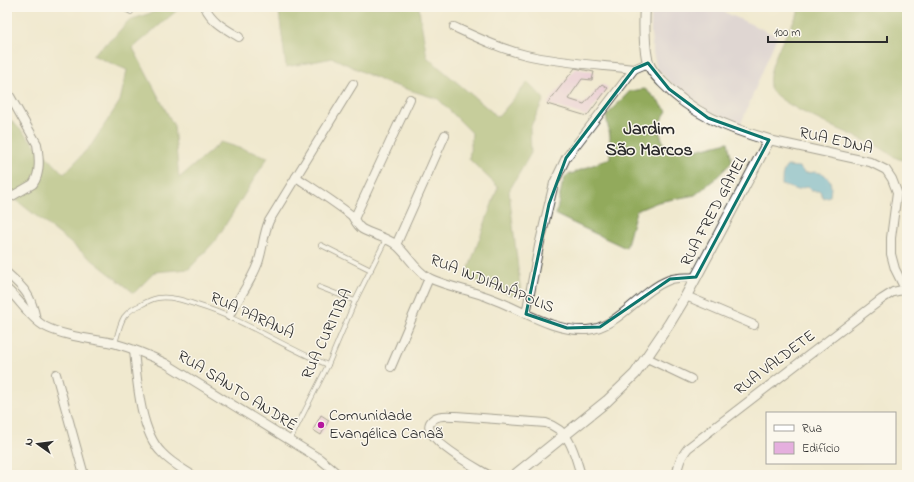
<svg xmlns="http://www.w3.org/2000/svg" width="914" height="482" viewBox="0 0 914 482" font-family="'Indie Flower',sans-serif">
  <rect width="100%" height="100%" fill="#fbf7ec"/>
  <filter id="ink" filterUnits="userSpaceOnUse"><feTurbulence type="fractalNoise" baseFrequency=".025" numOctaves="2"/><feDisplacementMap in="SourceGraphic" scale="8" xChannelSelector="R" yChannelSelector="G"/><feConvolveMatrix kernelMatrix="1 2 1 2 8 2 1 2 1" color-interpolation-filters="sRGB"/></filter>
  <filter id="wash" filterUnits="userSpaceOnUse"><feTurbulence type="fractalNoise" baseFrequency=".012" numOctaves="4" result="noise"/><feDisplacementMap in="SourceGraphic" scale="16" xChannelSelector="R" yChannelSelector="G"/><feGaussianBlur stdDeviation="0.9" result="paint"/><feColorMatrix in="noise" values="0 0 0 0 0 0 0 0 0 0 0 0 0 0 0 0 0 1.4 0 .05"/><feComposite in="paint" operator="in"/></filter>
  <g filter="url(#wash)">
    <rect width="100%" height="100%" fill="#f0e9cf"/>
    <path fill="#cabfd6" d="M651,7H713L777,36L740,126L708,111L677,89L657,69L653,53L651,34Z"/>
    <g fill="#92aa5b" stroke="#5e6a43">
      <path d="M162,7H181L133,48L174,126L179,178L221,142L268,157L216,240L189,269L155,272L134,293L7,193V116L64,174L92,144L120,101L127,70L92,55L114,37L129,20L154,12Z"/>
      <path d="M273,7H419L420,16L427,57L498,117L528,82L544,99L530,128L531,153L509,191L521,294L511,295L490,288L466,276L498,187L469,159L472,133L438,99L384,82L333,58L286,67L279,12Z"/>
      <path d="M798,7H907V152L903,160C894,159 887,151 879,147C861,138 773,104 770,87C766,65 788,32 798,13Z"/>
      <path d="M645,89L655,98L667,111L657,126L665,147L692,151L728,142L732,162L716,178L695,195L658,202L636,211L626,248L556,215L562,185L566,176L610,158V136L606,116L630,91Z"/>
    </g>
    <path fill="#51abce" stroke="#3e6b7c" d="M787,166L799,167L805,173L816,172L824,174L830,180L831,187L830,196L823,198L820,191H811L808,186L797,190L782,185C782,178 782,171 787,166Z"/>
    <g id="blocks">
      <g fill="#e5afde">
        <path d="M575,68L594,72L592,80L582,79L568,99L584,104L602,84L608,88L587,116L547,104Z"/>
        <path d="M321,415L329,420L321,435L313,430Z"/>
      </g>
    </g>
  </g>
  <g filter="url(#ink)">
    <use href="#blocks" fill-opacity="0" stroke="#494844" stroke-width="1"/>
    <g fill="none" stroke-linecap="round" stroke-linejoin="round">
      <g stroke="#494844" stroke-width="5.5">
        <g id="service">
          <path d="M121,7L131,12"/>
          <path d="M321,245L371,270"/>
          <path d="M319,287L355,301"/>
          <path d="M115,343C118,335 119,325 124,317C128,312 135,307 141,305C146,302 152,299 158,298C171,296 185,301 197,305C244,319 283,347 328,365"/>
          <path d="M290,440L328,365L355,301L386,239"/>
        </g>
      </g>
      <g stroke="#494844" stroke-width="10">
        <g id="minor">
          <path d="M205,7C212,22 226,29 239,37"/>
          <path d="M7,9L8,7"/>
          <path d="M454,27C478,38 501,49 526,55C561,63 598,65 634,69"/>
          <path d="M7,91L37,144C39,157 41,173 33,184L7,199"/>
          <path d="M769,140L870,162L886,170L892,179L897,192L891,238V254L895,269L907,293"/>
          <path d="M296,177C314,189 333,201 351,215C355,219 356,225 362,229C373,235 385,237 395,244C408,254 414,270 429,278C448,287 470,290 490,298C521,309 552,332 587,330C618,328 640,291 669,280C676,277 688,278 696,277"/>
          <path d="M354,219L410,99"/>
          <path d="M396,245L445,135"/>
          <path d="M7,273C25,289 31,295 36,319"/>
          <path d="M7,289C20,300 29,317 44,326C62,336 93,339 113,343C131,348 149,355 165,363L320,459L339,475"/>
          <path d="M686,296L754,325"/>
          <path d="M526,314L539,246L554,183L566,158L634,69L648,63"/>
          <path d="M229,316C238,299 251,282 258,263C263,249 263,235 269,221L353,84"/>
          <path d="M134,350C137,380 140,432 162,453C170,462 181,468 192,475"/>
          <path d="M647,358L691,379"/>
          <path d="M391,367L429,278"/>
          <path d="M56,374L84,475"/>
          <path d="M488,475C477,468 422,439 430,423C435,414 447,416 456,416L546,423C571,431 574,453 581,475"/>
          <path d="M677,475C678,463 681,457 688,448L882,299L893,292L907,289"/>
        </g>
      </g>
      <g stroke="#494844" stroke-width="12">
        <path id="tertiary" d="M515,475L607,401L635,374L669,324L686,296L769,140C728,128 692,114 662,82C657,77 650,69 648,62C644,49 644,21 645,7"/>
      </g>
      <use href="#service" stroke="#fff" stroke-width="4"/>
      <use href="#minor" stroke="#fff" stroke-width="8"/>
      <use href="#tertiary" stroke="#fff" stroke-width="10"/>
    </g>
  </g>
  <path d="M0 0H914V482H0ZM648,63L669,89L708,118L769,140L696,277L670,279L600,327L567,328L526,314L549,204L566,158L634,69Z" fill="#f0e9cf" fill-opacity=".55" fill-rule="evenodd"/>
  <path fill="none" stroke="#0f766e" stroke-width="3" stroke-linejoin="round" d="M648,63L669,89L708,118L769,140L696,277L670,279L600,327L567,328L526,314L549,204L566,158L634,69Z"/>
  <circle fill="#b5179e" stroke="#fbf7ec" stroke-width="1.5" cx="321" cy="425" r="4"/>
  <g text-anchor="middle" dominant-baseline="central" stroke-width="3" stroke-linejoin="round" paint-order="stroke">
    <g font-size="16" fill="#2b2b2b" stroke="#fbf7ec">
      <text transform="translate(836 141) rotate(13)">RUA EDNA</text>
      <text transform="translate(714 211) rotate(-62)">RUA FRED GAMEL</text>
      <text transform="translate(492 284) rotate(22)">RUA INDIANÁPOLIS</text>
      <text transform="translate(252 316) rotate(25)">RUA PARANÁ</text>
      <text transform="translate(327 334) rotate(-65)">RUA CURITIBA</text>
      <text transform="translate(775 363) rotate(-37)">RUA VALDETE</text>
      <text transform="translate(237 391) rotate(32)">RUA SANTO ANDRÉ</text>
    </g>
    <g font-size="16" fill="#2b2b2b" stroke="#fbf7ec" text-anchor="start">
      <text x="329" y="416">Comunidade<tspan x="329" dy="18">Evangélica Canaã</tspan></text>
    </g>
    <g font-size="18" font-weight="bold" fill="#2b2b2b" stroke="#fbf7ec">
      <text x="649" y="130">Jardim<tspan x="649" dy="21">São Marcos</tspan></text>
    </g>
  </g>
  <rect width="914" height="482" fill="none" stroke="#fbf7ec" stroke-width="24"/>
  <rect x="766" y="412" width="130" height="52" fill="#fbf7ec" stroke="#a8a59f"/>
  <rect x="774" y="425" width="20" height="6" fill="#ffffff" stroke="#a8a59f"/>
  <text x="802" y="432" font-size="12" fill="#2b2b2b">Rua</text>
  <rect x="774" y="442" width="20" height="12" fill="#e5afde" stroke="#a8a59f"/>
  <text x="802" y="452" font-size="12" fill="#2b2b2b">Edifício</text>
  <g transform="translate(38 444) rotate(284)" stroke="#fbf7ec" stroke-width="3" paint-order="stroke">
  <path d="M0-3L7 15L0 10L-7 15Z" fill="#2b2b2b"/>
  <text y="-6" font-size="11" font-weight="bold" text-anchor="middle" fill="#2b2b2b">N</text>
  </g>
  <path d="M768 36v6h119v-6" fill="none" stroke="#2b2b2b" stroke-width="2"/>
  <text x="774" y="36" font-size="12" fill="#2b2b2b" stroke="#fbf7ec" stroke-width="3" paint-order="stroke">100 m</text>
</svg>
